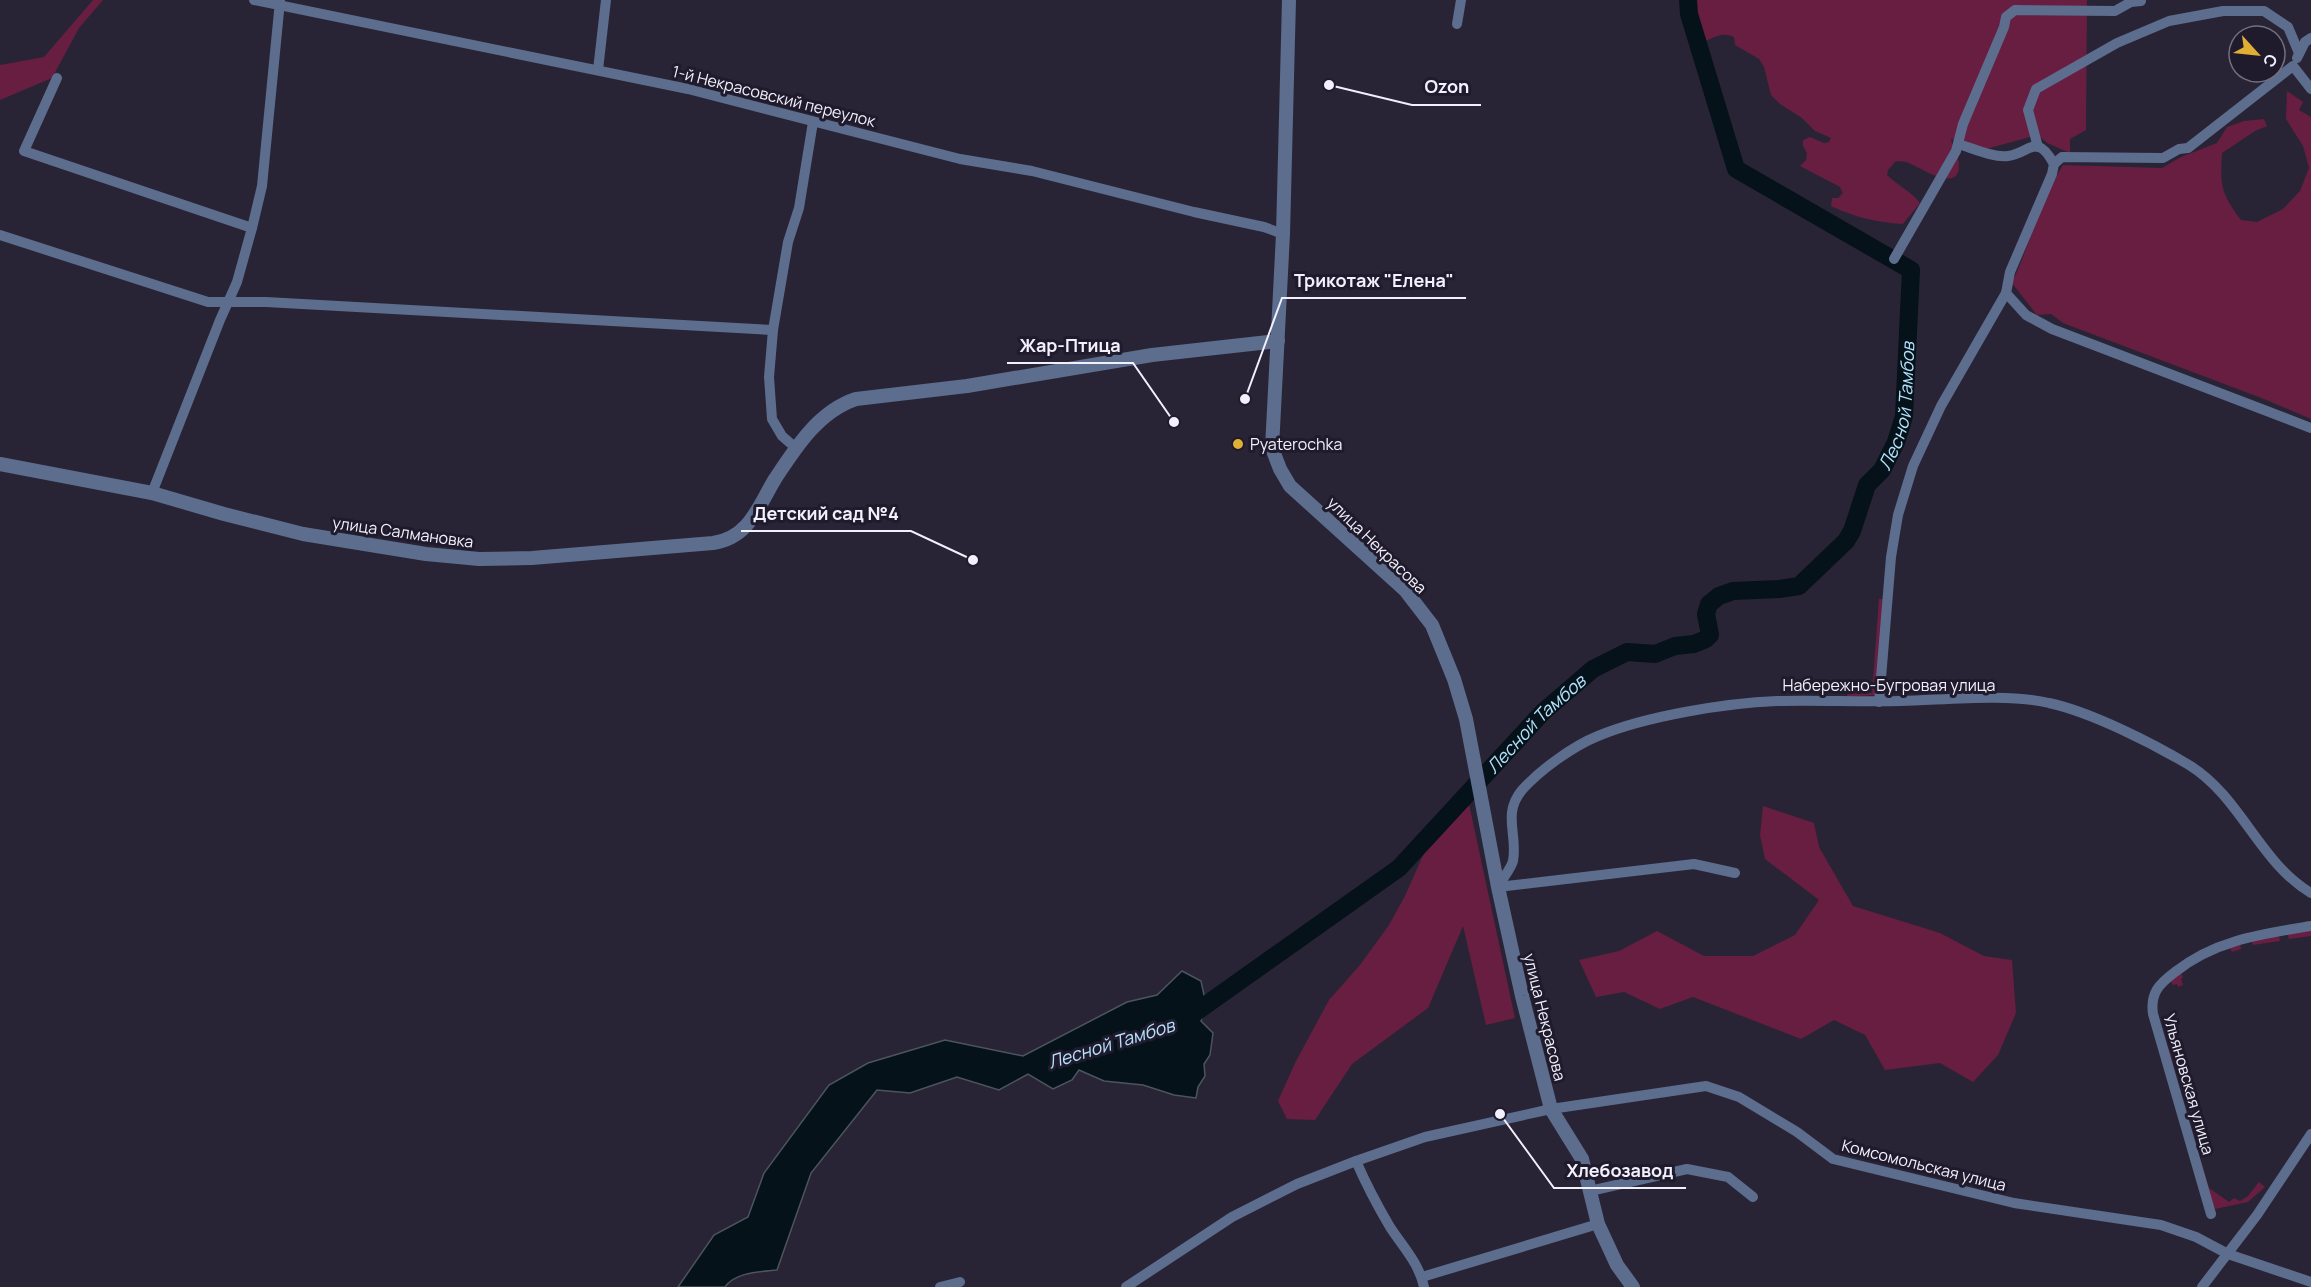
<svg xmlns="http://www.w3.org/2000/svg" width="2311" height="1287" viewBox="0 0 2311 1287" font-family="Manrope,sans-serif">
  <rect width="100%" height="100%" fill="#282436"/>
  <g fill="#671e40">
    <path d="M93,0H103L79,28L52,78L0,100V65L44,57Z"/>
    <path d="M1696,0H2087L2086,130L2070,139V153L2047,143L2038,135L1986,149L1951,139C1952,147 1960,158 1959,166C1958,195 1917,165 1906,162C1903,161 1899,162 1896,161L1888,170L1887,175C1898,186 1911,191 1920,203L1903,224C1875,222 1857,218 1831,206L1832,198H1838L1843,193L1840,187L1800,166L1806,160L1807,153L1803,146V140L1810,137L1824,143L1829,142L1831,138L1815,131L1802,118L1780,104L1771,95L1764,67L1759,59L1735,45L1734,37C1721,30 1708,41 1695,46Z"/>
    <path d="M2287,91L2303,102L2299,110L2311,117V419L2264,399L2063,323L2051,314L2037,315L2012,283C2030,244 2040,202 2063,165L2162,168L2181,157L2217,143L2227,127L2244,121L2264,119L2267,126L2255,131L2222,153C2220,186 2221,193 2241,220L2257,222L2283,209L2300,191L2309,168L2303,146L2286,119Z"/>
    <path d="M1879,599H1885L1875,695L1847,697L1848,692L1872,693Z"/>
    <path d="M1469,804L1515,1018L1486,1025L1463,926L1428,1008L1352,1064L1315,1120L1287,1119L1278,1101L1295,1063L1329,1000L1360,965L1389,925L1405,896L1424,853Z"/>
    <path d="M1763,806L1814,823L1819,847L1853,906L1940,933L1984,956L2012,960L2016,1013L1998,1055L1973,1082L1940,1063L1885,1070L1865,1035L1834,1020L1801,1039L1693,997L1660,1009L1624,992L1596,997L1579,960L1619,951L1657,931L1704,956H1753L1795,935L1819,900L1765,859L1760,835Z"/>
    <path d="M2311,928V936L2289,939L2287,933L2279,935L2280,941L2253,945L2251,940L2240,943L2241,949L2232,952L2229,946L2209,953L2180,971L2183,977L2181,979L2183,985L2178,987L2177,984L2173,985L2170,981L2161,986L2156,996L2157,1020L2171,1055L2176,1080L2209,1188L2229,1202L2234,1198L2240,1201L2248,1196L2259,1182L2265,1187L2248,1202L2215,1209C2203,1176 2143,1014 2157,989C2162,982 2171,976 2178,971C2218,940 2262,936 2311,928Z"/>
  </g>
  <path fill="#05121a" stroke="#4c555e" stroke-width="1.5" d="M1182,971L1201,981L1206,1004L1201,1021L1213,1033L1210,1055L1204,1064L1205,1076L1198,1087L1196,1098L1174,1095L1143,1085L1104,1081L1079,1070L1072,1080L1053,1089L1028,1074L999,1090L957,1077L910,1093L877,1090L811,1173L777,1270C760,1272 735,1272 725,1287H678L714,1235L748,1217L764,1173L829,1085L868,1063L945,1040L1023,1056L1127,1002L1157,995Z"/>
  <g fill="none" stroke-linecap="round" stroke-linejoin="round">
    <path stroke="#05121a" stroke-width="18" id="s1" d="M1186,1019L1399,868L1543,712L1593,669L1627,652L1655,654L1675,646L1694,644L1706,639L1710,635L1706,614L1709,604L1719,596L1733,591L1779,589L1799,586L1846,541L1852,531L1867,485L1882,470L1896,442L1904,416L1911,270L1736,169L1689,14L1688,0"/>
    <g stroke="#5d6d8e" stroke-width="10">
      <path d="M254,0L688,89L960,159L1032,171L1194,212L1264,227L1283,234"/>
      <path d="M1457,24L1461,0"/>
      <path d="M2297,58L2305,42L2311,38"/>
      <path d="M598,70L606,0"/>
      <path d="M57,78L24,151L252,228"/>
      <path d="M1958,144C1972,148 1993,158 2008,156C2029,154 2036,131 2054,164"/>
      <path d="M2038,147L2028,110L2036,89L2117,43L2169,21L2223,11H2264L2288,27L2299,53"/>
      <path d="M0,235L208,302H266L773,330"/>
      <path d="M1894,259L1956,151L1963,124L2004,27L2006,17L2015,10L2115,11L2131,2L2141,1"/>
      <path d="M2006,293L2026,315L2052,329L2311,428"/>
      <path d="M797,449L782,436L772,419L769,377L773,330L788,242L799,208L813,122"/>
      <path d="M152,493L220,320L237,282L252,228L262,186L280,1"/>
      <path d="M1879,702L1891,557L1898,515L1913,466L1941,406L2006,293L2010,272L2052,174L2054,164L2062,157L2163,158L2179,149L2188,148L2293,66L2311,89"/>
      <path d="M1498,887C1502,879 1511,869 1513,861C1518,835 1502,814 1522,790C1540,770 1573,746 1598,736C1646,716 1726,703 1777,701C1819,700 1860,702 1901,701C1945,700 2007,693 2049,703C2091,712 2152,743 2189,765C2241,797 2259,862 2311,893"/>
      <path d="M1498,887L1694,864L1735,873"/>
      <path d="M1356,1161C1366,1184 1377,1205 1390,1227C1403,1247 1419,1263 1424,1287"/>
      <path d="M1590,1191L1687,1169L1728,1177L1753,1197"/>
      <path d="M2211,1214L2153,1014C2150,993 2159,984 2175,972C2215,940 2262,934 2311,926"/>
      <path d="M1422,1277L1598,1224"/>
      <path d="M940,1287L960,1282"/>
      <path d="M1126,1287L1232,1217L1297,1184L1356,1161L1425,1137L1551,1109L1706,1086L1739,1097L1797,1132L1833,1159L2014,1203L2161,1225L2196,1237L2228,1254L2311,1282"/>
      <path d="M2202,1287L2257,1215L2311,1134"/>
    </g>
    <g stroke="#5d6d8e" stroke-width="14">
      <path d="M1289,0L1283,234L1272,448L1280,469L1290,486L1405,590L1432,625L1454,679L1466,719L1498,887L1522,996L1551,1109L1582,1159L1598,1224L1617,1265L1633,1287"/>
      <path d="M0,464L152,493L224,514L303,534L426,554L479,559L532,558L713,543C749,538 758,507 775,479C796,447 819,411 856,399L967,386L1152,355L1278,341"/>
    </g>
  </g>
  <circle fill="#dfb034" stroke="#1f1b2c" stroke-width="2" cx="1238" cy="444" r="6"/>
  <g text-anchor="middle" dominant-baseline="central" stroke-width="6" stroke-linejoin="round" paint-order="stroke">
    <g font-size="16" fill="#f2f0fc" stroke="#1f1b2c">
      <text transform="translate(774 96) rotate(14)">1-й Некрасовский переулок</text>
      <text transform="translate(403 532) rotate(8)">улица Салмановка</text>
      <text transform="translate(1377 545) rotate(44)">улица Некрасова</text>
      <text x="1889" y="685">Набережно-Бугровая улица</text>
      <text transform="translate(1545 1017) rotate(76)">улица Некрасова</text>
      <text transform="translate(2189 1084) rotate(74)">Ульяновская улица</text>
      <text transform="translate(1924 1165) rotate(14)">Комсомольская улица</text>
    </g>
    <g font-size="16" fill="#f2f0fc" stroke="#1f1b2c" text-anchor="start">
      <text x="1250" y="444">Pyaterochka</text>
    </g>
    <g font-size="18" font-style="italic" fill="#b4e2fd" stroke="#1f1b2c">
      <text stroke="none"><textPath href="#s1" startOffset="1004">Лесной Тамбов</textPath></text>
      <text stroke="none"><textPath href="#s1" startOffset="460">Лесной Тамбов</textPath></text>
      <text transform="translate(1111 1043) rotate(-17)">Лесной Тамбов</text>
    </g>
  </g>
  <path fill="none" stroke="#f2f0fc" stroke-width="2" d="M1329 85L1412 105H1481M1245 399L1282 298H1466M1174 422L1133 363H1007M973 560L911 531H741M1500 1114L1554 1188H1686"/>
  <g fill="#f2f0fc" stroke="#1f1b2c" stroke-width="2">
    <circle cx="1329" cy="85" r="6"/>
    <circle cx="1245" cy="399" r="6"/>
    <circle cx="1174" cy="422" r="6"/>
    <circle cx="973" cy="560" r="6"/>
    <circle cx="1500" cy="1114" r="6"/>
  </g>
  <g font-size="18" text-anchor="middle" font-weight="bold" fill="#f2f0fc" stroke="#1f1b2c" stroke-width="6" stroke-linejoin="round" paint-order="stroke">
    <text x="1447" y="93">Ozon</text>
    <text x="1374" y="287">Трикотаж "Елена"</text>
    <text x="1070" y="352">Жар-Птица</text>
    <text x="826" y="520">Детский сад №4</text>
    <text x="1620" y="1177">Хлебозавод</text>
  </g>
  <g transform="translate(2257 54) rotate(117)"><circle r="28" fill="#1f1b2c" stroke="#73707f" stroke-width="1.5"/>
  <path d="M0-4.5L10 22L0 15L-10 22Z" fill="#dfb034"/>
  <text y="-9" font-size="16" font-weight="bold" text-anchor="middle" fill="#f2f0fc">С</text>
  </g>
</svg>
